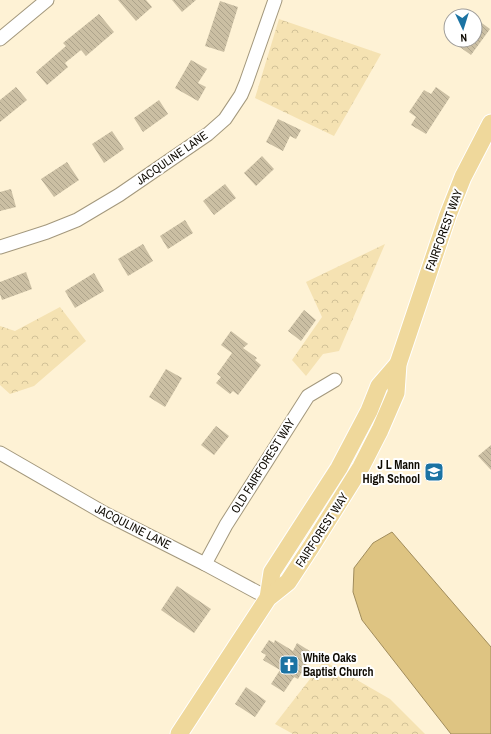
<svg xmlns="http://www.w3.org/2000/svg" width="491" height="734" viewBox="0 0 491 734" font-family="'Archivo Narrow',sans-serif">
  <defs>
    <pattern id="forest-crowns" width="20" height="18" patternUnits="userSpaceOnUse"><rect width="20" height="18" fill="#f5e2b2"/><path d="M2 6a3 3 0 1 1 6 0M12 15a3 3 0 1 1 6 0" fill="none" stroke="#d1c197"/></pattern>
    <pattern id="building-back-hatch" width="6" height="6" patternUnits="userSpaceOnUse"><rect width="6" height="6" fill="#cbbfa3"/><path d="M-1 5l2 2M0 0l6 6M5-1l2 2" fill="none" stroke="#ada38b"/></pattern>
  </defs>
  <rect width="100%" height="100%" fill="#fef2d5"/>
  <g fill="url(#forest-crowns)">
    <path d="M279,19L381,54L334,136L255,98Z"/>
    <path d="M385,244L339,351L323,354L306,376L292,360L322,317L306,282Z"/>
    <path d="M60,307L86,341L34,386L10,394L0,385V326L15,331Z"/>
    <path d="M324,661L390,699L425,734H293L275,724Z"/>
  </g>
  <path fill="#dec482" stroke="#a08c5c" d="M392,532L491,647V734H451L362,620L353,592L354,568L373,543Z"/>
  <g fill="url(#building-back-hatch)">
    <path d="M118,0H146L152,7L136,21Z"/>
    <path d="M172,0H196L182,12Z"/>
    <path d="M220,1L238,7L224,52L205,46Z"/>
    <path d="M99,14L114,32L86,56L81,50L65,63L68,67L47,85L36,72L66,46L63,43Z"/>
    <path d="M475,18L490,29L471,55L450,40H475Z"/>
    <path d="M191,60L207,69L198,83L206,87L198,101L175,88Z"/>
    <path d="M16,87L27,100L0,122V100Z"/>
    <path d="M436,87L450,97L426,134L411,125L416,117L409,112L424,90L431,94Z"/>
    <path d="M159,100L168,114L143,132L134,118Z"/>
    <path d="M278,119L301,130L296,139L290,136L283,151L266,142Z"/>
    <path d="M112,131L124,149L104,163L92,144Z"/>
    <path d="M262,156L274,169L256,186L244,173Z"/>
    <path d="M67,162L79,180L54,197L41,179Z"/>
    <path d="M225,184L236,198L214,215L203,201Z"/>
    <path d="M11,189L16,207L0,211V192Z"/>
    <path d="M185,220L193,233L168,249L160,236Z"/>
    <path d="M143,244L153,261L128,276L118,259Z"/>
    <path d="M26,272L32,289L2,300L0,294V282Z"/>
    <path d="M94,273L104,291L75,308L65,291Z"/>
    <path d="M304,310L316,320L301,341L288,331Z"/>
    <path d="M231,331L248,344L243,348L257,358L255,360L261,365L238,395L233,391L230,394L216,383L221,377L217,374L232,353L221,345Z"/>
    <path d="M166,369L182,378L165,407L149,397Z"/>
    <path d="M216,426L229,436L214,455L201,445Z"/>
    <path d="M491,445V470L478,456Z"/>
    <path d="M177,586L211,609L194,633L161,610Z"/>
    <path d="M269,640L274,643L275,640L293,651L297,643L313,653L298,679L294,677L284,692L271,684L280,670L263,660L266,655L261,652Z"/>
    <path d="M246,687L266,701L255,717L235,704Z"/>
  </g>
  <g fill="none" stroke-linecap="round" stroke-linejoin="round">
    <g stroke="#a3987d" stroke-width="15">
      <g id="minor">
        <path d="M0,39L47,0"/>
        <path d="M0,247L47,232L77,220L119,195L208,134L225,119L241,95L246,83L275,0"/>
        <path d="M0,453L104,513L205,564L268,598"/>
        <path d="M205,564L226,525L308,396L335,380"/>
      </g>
    </g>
    <g stroke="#fff" stroke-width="19">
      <g id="major">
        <path d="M268,598L272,572L339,468L369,411L379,386L398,364"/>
        <path d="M179,734L268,598L288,582L311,547L361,467L380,430L396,393L398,364L448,215L463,177L491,123"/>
      </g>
    </g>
    <use href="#minor" stroke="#fff" stroke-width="13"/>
    <use href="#major" stroke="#efd89b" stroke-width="17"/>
  </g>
  <defs>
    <g id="school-square" transform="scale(1)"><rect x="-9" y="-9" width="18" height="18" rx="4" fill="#1b73a3" stroke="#fff"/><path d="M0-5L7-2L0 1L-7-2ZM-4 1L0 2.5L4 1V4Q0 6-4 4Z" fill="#fff"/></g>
    <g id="church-square" transform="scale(1)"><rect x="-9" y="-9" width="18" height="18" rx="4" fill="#1b73a3" stroke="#fff"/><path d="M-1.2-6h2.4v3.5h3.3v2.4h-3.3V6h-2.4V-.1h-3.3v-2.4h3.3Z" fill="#fff"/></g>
  </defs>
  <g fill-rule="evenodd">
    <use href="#school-square" x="434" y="472"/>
    <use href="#church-square" x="289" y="665"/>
  </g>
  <g text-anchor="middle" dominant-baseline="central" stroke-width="4" stroke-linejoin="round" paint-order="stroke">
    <g font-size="12" fill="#0f0b03" stroke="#fff">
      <text transform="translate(172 158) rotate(-35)">JACQULINE LANE</text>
      <text transform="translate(444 230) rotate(-70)">FAIRFOREST WAY</text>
      <text transform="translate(263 466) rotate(-58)">OLD FAIRFOREST WAY</text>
      <text transform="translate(133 527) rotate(27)">JACQULINE LANE</text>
      <text transform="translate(322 530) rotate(-57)">FAIRFOREST WAY</text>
    </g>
    <g font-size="12" font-weight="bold" fill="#0f0b03" stroke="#fff" text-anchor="end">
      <text x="420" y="465">J L Mann<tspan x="420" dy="14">High School</tspan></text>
      <text x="303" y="658" text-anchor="start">White Oaks<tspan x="303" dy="14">Baptist Church</tspan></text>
    </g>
  </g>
  <g transform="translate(463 28) rotate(176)"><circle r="19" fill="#ffffff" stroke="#9f9d9a"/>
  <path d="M0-3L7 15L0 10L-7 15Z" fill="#1b73a3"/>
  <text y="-6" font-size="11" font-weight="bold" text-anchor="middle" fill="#0f0b03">N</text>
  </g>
</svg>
